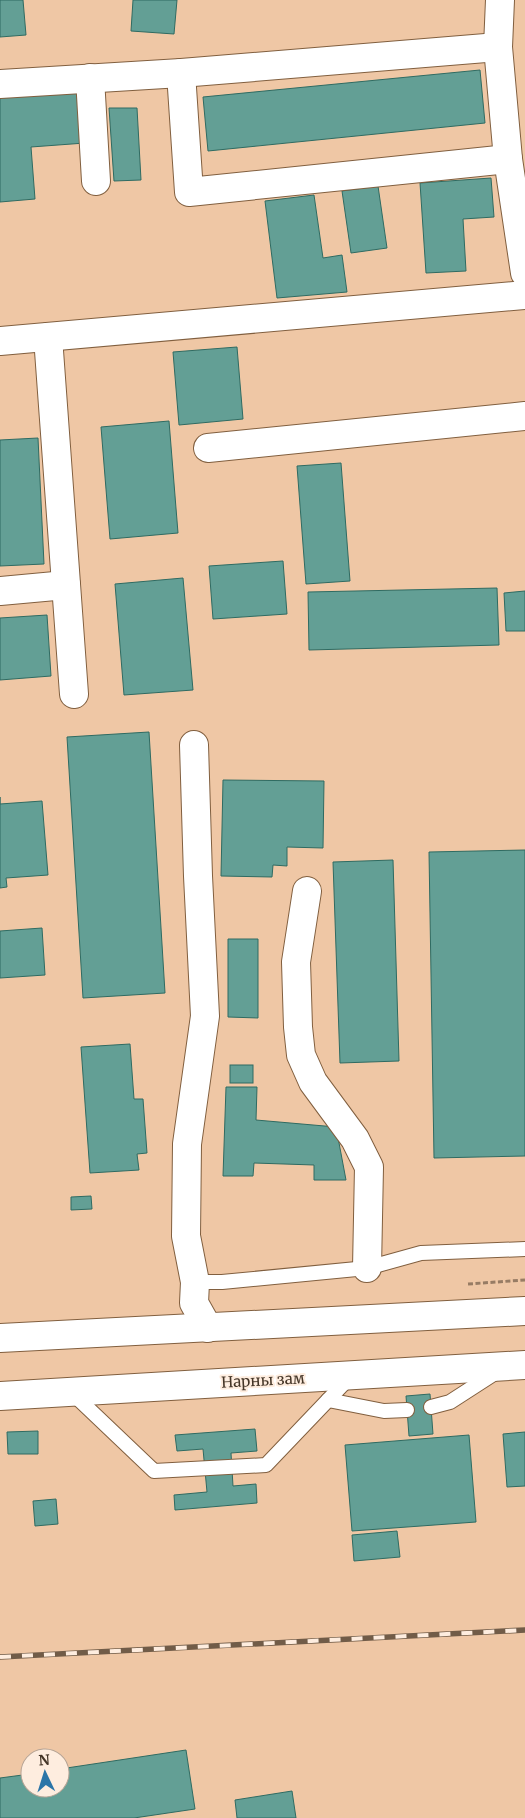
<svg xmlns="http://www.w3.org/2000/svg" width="525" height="1818" viewBox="0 0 525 1818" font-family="Merriweather,serif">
  <rect width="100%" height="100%" fill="#efc7a5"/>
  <g fill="#639f95" stroke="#2f6b62">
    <path d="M0,0H23L26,35L0,37Z"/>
    <path d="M133,0H177L174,34L131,31Z"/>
    <path d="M480,70L485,123L208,151L203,97Z"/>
    <path d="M81,87L85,143L31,147L35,199L0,202V94Z"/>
    <path d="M109,108H137L141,180L114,181Z"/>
    <path d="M491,178L494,217L463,219L466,271L426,273L420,183Z"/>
    <path d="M378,186L387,248L351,253L342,191Z"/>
    <path d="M314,195L323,258L342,255L347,292L277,298L265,201Z"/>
    <path d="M237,347L243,419L179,425L173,352Z"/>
    <path d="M169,421L178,533L110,539L101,427Z"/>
    <path d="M38,438L44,564L0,566V440Z"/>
    <path d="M341,463L350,581L306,584L297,466Z"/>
    <path d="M283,561L287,614L213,619L209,566Z"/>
    <path d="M183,578L193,690L124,695L115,584Z"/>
    <path d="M497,588L499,645L309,650L308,592Z"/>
    <path d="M525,591V631H506L504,593Z"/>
    <path d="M47,615L51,676L0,680V618Z"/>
    <path d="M149,732L165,993L83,998L67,737Z"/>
    <path d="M223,780L324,781L323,848L287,847V866L273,865L272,877L221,876Z"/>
    <path d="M0,797V804L42,801L48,875L6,878L7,887L0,888Z"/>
    <path d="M525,850V1156L434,1158L429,852Z"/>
    <path d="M393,860L399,1061L340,1063L333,862Z"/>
    <path d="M42,928L45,975L0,978V931Z"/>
    <path d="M228,939H258V1018L228,1017Z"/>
    <path d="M130,1044L134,1099H143L147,1153L137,1154L139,1170L90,1173L81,1047Z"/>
    <rect x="230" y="1065" width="23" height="18"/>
    <path d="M226,1087H257L256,1120L336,1127L346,1180H314V1165L254,1163L253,1176H223Z"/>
    <path d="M91,1196L92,1209L71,1210V1197Z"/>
    <path d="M430,1394L433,1434L409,1436L406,1396Z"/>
    <path d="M255,1429L257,1451L231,1453L233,1486L256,1484L257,1503L175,1510L174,1495L207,1492L203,1449L177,1451L175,1435Z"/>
    <path d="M38,1431V1454H8L7,1432Z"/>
    <path d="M525,1432V1486L507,1487L503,1434Z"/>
    <path d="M469,1435L476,1522L352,1531L345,1445Z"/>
    <path d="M56,1499L58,1524L35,1526L33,1501Z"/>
    <path d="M397,1531L400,1557L354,1561L352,1535Z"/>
    <path d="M186,1750L195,1809L134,1818H0V1778L30,1774V1788H60V1769Z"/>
    <path d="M292,1791L296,1818H237L235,1800Z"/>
  </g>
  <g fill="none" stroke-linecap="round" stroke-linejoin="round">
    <g stroke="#815f3f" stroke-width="16">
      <g id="service">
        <path d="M195,1282H222L367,1268L421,1253L525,1249"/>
        <path d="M71,1392L154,1471L266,1465L350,1377"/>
        <path d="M328,1400L384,1411L407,1410"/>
        <path d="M431,1407L450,1402L498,1371"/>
      </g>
    </g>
    <g stroke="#815f3f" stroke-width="30">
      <g id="minor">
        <path d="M500,0L498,47L508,159L525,273"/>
        <path d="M181,73L189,192L508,159"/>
        <path d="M90,78L96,181"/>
        <path d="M0,84L181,73L498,47"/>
        <path d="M48,337L74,694"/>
        <path d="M0,341L525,295"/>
        <path d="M208,448L525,416"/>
        <path d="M0,591L66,585"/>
        <path d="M194,745L198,876L205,1016L187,1144L186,1236L195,1282L194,1303L208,1328"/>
        <path d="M307,891L296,962L298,1027L301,1055L313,1082L355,1139L369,1167L367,1268"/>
      </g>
    </g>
    <g stroke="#815f3f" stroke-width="30">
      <g id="primary">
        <path d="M0,1338L525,1311"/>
        <path d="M0,1396L525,1365"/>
      </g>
    </g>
    <path stroke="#977c64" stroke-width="3" stroke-dasharray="5 2.5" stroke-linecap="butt" d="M468,1284L525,1280"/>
    <use href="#service" stroke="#fff" stroke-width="14"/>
    <use href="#minor" stroke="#fff" stroke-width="28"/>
    <use href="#primary" stroke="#fff" stroke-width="28"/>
    <g stroke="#715c48" stroke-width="5.5">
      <path id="rail" d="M0,1657L525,1630"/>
    </g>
    <use href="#rail" stroke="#feeddf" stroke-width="4" stroke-dasharray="11" stroke-linecap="butt"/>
  </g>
  <g text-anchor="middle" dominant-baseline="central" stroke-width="4" stroke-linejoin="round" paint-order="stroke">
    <g font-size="15" fill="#443527" stroke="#feeddf">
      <text transform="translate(263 1380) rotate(-3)">Нарны зам</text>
    </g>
  </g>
  <g transform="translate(45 1773) rotate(356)"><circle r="24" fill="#feeddf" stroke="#b4a395"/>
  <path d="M0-4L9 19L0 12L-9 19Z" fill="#2b75a8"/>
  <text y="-8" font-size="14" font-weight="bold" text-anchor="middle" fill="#443527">N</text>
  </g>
</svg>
